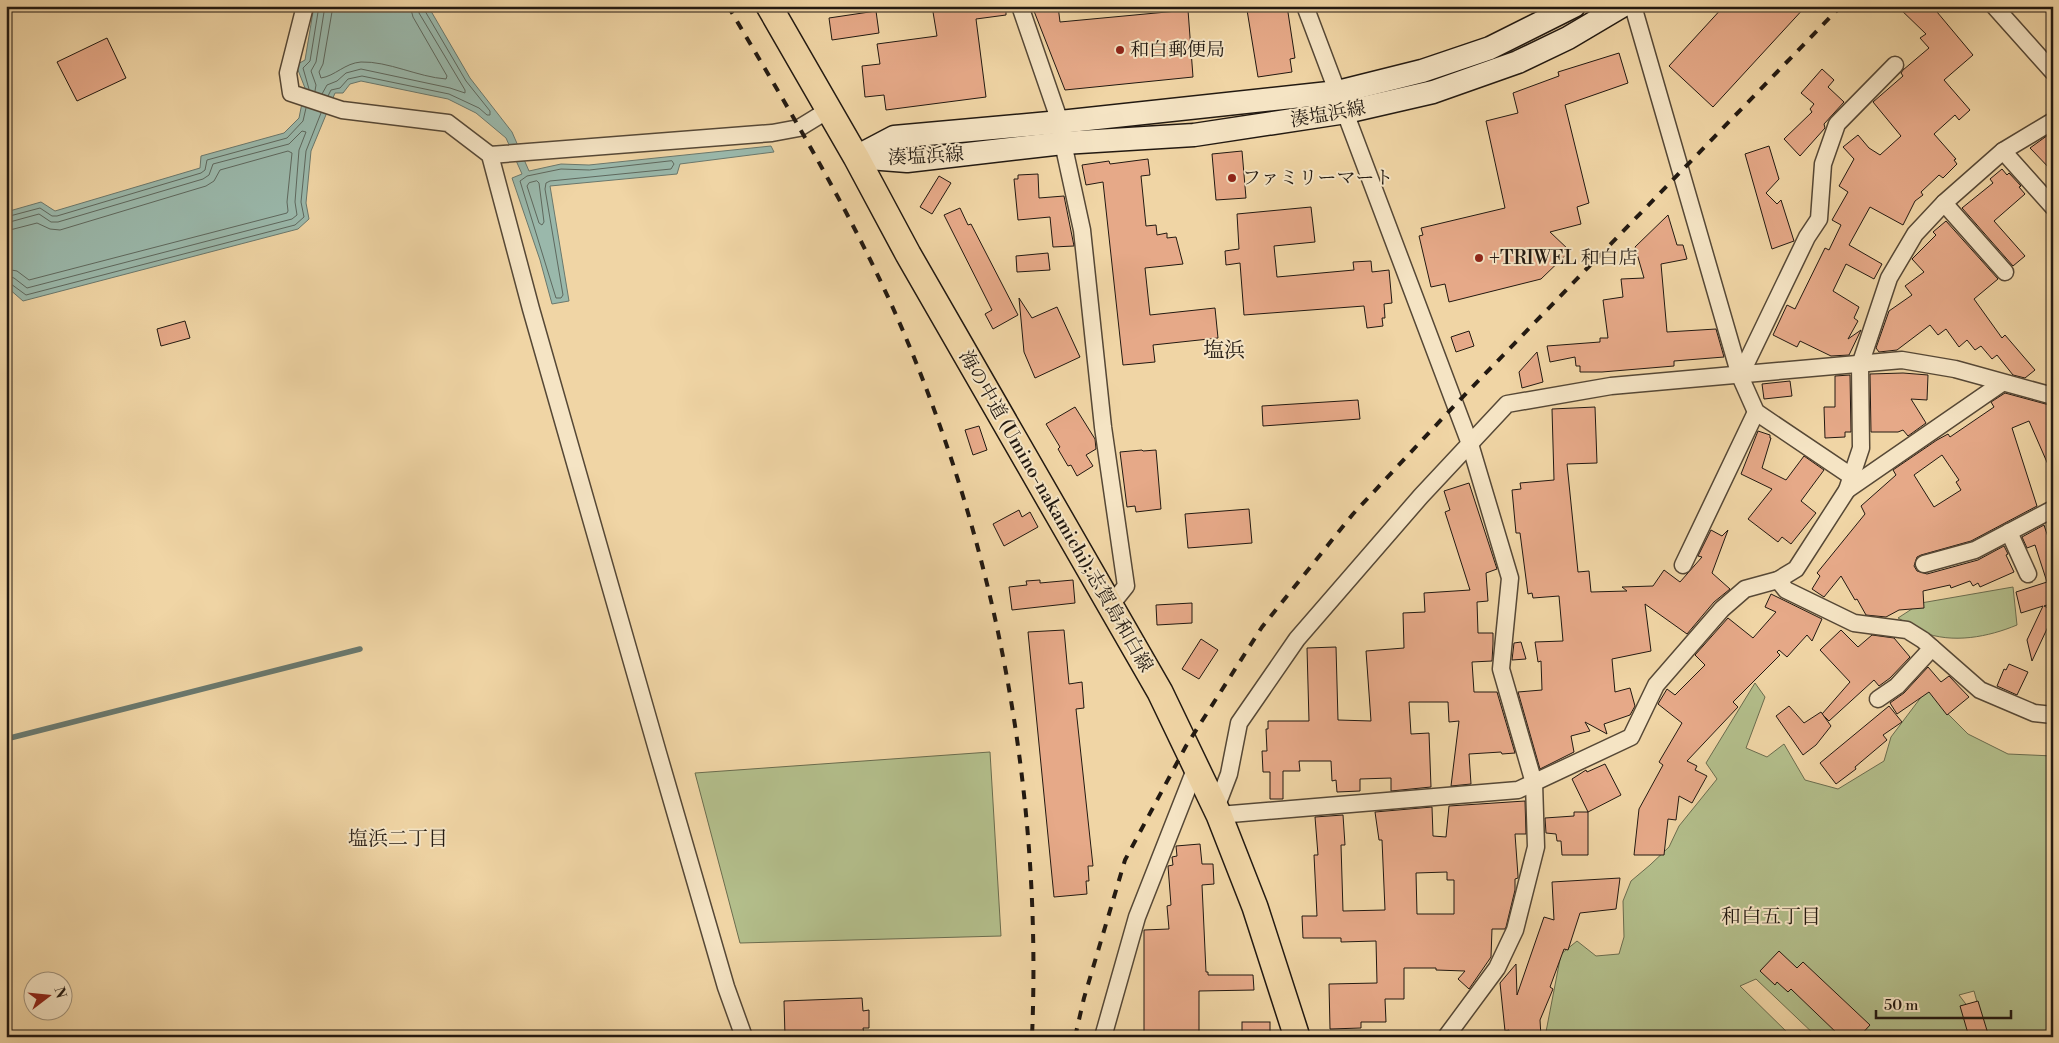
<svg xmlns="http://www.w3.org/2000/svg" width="2059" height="1043" viewBox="0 0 2059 1043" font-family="'Libre Bodoni','Noto Serif JP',serif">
  <rect width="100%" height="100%" fill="#f0d5a5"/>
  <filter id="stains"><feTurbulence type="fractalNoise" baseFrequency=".004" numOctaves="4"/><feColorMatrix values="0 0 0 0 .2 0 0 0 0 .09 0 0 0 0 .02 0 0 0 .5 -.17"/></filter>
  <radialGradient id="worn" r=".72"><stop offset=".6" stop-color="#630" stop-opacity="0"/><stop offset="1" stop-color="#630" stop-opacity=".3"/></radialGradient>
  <g fill="#b3be8b" stroke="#6a6c4e">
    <path d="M2013,587L2017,625C1988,637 1953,644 1922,632C1914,628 1906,622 1898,618L1921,603Z"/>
    <path d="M1755,683L1765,697L1746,748L1767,757L1784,744L1805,780L1838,789L1884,761L1891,737L1931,684L1946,712L1968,734L2008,754L2053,756V1027L2036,1037H1987L1974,991L1959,995L1981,1024L1975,1037H1817L1756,979L1740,986L1792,1037H1545L1561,954L1577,941L1596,956L1619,954L1624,937L1623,901L1631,881L1650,865L1669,847L1679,826L1717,779L1706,763Z"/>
    <path d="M990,752L1001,936L740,943L695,773Z"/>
  </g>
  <path fill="#9ab8ab" stroke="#6a786d" d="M314,6H428L470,78L512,132L529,171L561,164L589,165L771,146L774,152L680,164L677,174L550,186L569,301L552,304L540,260L512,178L522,174L506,138L476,113L448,99L361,81L350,84L343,93H335L311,151L306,203L309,219L298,229L23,301L8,288H6V212L41,202L55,211L200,168L201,156L284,133L299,118L305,88L296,65L305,60Z"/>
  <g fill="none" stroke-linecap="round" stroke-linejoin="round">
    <g stroke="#5e685e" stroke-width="1">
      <path d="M333,6L323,64L319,72L321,78C335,76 345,63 361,62C388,61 418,77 446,79L447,76L413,17L410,6"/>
      <path d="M309,89L303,68L310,61L319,6"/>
      <path d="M315,91L316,85L311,71L316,62L325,6"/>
      <path d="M322,94L327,85L337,81L346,73L361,69L450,88L465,93V90L419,13L418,6"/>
      <path d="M328,96L331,90L340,88L348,79L362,76L449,94L479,108L487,115H490V111L466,81L425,11L424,6"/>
      <path d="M672,161L674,164L671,169L550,181L546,183L545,189L563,295L561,298H556L520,181L527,176L561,169L589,170Z"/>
      <path d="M537,181L539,183L544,222L542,225L539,223L527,186L529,183Z"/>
      <path d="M6,217L40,208L52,216H57L201,173L205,170L207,160L287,138L303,121L306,108"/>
      <path d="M6,223L39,214L51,222H58L203,179L209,175L213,164L289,144L302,131L306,132L299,150L295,202L297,215L292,219L27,288L14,278L6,276"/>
      <path d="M6,231L37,223L50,229L60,230L206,186L214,181L220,170L288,151L292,153L287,202L288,211L287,213L29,280L17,271L6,269"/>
      <path d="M6,283L11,284L26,295L295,225L304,217L301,202L306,151L321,113"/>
    </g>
    <path stroke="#6a786d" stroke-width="5.5" d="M6,739L360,649"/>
  </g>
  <g fill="#e6a988" stroke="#221911" fill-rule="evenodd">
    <path d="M932,6H1006V15L976,19L986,97L886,110L884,95L865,97L862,66L880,64L877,44L937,36Z"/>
    <path d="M1032,6H1058L1060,22L1188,10L1193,77L1065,90Z"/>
    <path d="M1272,6H1287L1295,58L1290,59L1292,72L1258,77L1247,10Z"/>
    <path d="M1724,6H1806L1713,107L1669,66Z"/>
    <path d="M1897,6H1932L1973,55L1944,80L1970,110L1959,120L1955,115L1934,134L1956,159L1954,160L1957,164L1943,178L1939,175L1921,192L1923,195L1915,201L1903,225L1870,207L1849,245L1882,264L1874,279L1846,264L1833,291L1859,307L1854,318L1858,321L1848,339L1861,330L1849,355L1831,356L1800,341L1797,347L1773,335L1787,305L1795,309L1825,248L1829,250L1841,225L1832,220L1848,192L1839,186L1854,159L1843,147L1858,135L1869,148L1880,155L1901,136L1873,102L1903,76L1901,73L1903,70L1929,48L1920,38L1926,34Z"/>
    <path d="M876,11L879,33L832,40L829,18Z"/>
    <path d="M107,38L126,78L77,101L57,62Z"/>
    <path d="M1619,53L1628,83L1565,105L1589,203L1577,207L1581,224L1550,232L1570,251L1541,279L1449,302L1445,284L1431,287L1419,236L1423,235L1421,228L1505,208L1486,121L1518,113L1513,93L1559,76L1558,72Z"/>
    <path d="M1822,69L1834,80L1828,87L1844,102L1824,124L1825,128L1800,156L1784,139L1812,112L1810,109L1814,104L1801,93Z"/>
    <path d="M2048,135L2053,140V172L2030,148Z"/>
    <path d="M1769,146L1779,179L1766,193L1777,204L1781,200L1794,241L1772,249L1745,154Z"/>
    <path d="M1242,151L1246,198L1216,200L1212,154Z"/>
    <path d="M1148,159L1150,175L1141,176L1146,226L1156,225L1157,235L1167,233V238L1176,237L1183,264L1145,268L1150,315L1215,308L1218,338L1153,345L1155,362L1123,365L1103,182L1086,185L1082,165L1109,161L1110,164Z"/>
    <path d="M2002,169L2007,175L2009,173L2021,186L2019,187L2025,194L1994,221L2025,256L2013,266L1962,208L1993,183L1990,179Z"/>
    <path d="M1038,174L1039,198L1064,196L1074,246L1053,247L1050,217L1018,220L1014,179H1018V175Z"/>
    <path d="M939,176L951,183L932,214L920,207Z"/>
    <path d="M1311,207L1315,242L1274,246L1277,277L1354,270L1353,262L1371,261L1372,272L1389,270L1392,303L1384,304L1385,318H1382L1383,326L1367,328L1364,306L1244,315L1240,263L1226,265L1225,251L1239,249L1237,214Z"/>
    <path d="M960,208L968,225L971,224L1018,315L993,329L985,314L992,310L944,215Z"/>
    <path d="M1668,215L1677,245H1683L1687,259L1661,264L1667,332L1716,329L1724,357L1674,361V366L1602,372H1580V366H1576L1575,357L1550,362L1547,346L1600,342V338H1608L1603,300L1623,297L1621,279L1644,278L1635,247Z"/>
    <path d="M1946,221L1998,279L1974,299L2002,338L2005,335L2035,370L2025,378L2013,375L1997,355L1992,359L1981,346L1975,350L1967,340L1959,347L1946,329L1938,335L1930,325L1897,350L1879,352L1876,348L1889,311L1912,295L1905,286L1924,272L1912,259L1936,235L1933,232Z"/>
    <path d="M1048,253L1050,270L1017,272L1016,256Z"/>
    <path d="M1019,298L1032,318L1057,307L1080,357L1035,378L1024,352Z"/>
    <path d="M185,321L190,338L161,346L157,329Z"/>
    <path d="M1469,331L1474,346L1456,352L1451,337Z"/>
    <path d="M1537,352L1543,382L1522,388L1519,372Z"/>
    <path d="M1903,373L1928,375L1927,400L1911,399L1926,423L1908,436L1903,430L1898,432H1871L1870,374Z"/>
    <path d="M1850,375L1851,432H1845V437L1825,438L1824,407H1835V376Z"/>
    <path d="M1790,381L1792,396L1764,399L1762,384Z"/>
    <path d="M2005,393L2053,406V476L2029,421L2012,428L2037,506L1971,541L1921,555L1917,557L1914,566L1917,571L1927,574L1978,560L2004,546L2008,554L2006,555L2014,572L1980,587L1978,583L1973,586L1970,581L1951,588L1950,585L1923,591L1924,608L1899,610L1886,617L1866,615L1857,599L1855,600L1841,576L1824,597L1812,589L1820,576L1817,573L1865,514L1861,506L1896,475L1893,470L1937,440L1948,434L1950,437L1994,407L1991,402ZM1942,455L1959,480L1956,482L1961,490L1934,507L1914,475Z"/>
    <path d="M1358,400L1360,419L1263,426L1262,406Z"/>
    <path d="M1075,407L1095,439L1096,449L1086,455L1093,466L1077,476L1071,465L1068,466L1058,449L1060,447L1046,424Z"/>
    <path d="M1595,407L1597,463L1567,464L1578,572L1589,571L1591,592L1627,591L1622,587L1653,586L1664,570L1680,582L1702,557L1698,556L1711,530L1722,536L1728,530L1712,573L1730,589L1714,602L1687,634L1645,604L1651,651L1612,659L1615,692L1630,688L1635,706L1630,715L1604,724L1607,734L1585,722L1590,731L1571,736L1574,752L1540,769L1518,692L1542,690L1541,661L1538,662L1535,642L1563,641L1559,596L1533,598L1532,593L1528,594L1520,533H1516L1512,490L1521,489L1520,483L1554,480L1552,409Z"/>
    <path d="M979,426L987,450L973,455L965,430Z"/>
    <path d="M1758,431L1770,435V438H1771L1762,468L1786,480L1804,456L1824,470L1801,501L1816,513L1791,544L1782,537L1778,542L1748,519L1772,489L1741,474Z"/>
    <path d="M1142,450L1143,451L1156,450L1161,509L1136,512L1135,506L1127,507L1120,452Z"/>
    <path d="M1469,483L1497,569L1486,573L1488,601L1477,602L1478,633H1493V644L1492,661L1472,662L1474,692H1497L1515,753L1502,754L1501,752L1469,754L1471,784L1451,786L1459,721L1449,722L1448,702H1409L1411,734L1429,733L1431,787L1391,791V778L1360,779V791L1337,792L1336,780L1332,781L1331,761H1299L1300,771H1283V799H1270V772H1263L1262,751H1267L1266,729H1268V721H1309L1307,648L1336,647L1338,720L1371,721L1366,651L1404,648L1403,613L1425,612L1424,593L1470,590L1445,512L1450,510L1444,491Z"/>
    <path d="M1249,509L1252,543L1188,548L1185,514Z"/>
    <path d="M1019,510L1022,517L1030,512L1038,527L1004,546L993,524Z"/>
    <path d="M2044,525L2048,537L2053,535V603L2044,606L2053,610V616L2032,661L2027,640L2043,606L2021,613L2016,592L2047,582L2035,545L2027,548L2022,537Z"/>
    <path d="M1040,580V583L1073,580L1075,603L1012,610L1009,587L1027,585L1026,581Z"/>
    <path d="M1771,594L1822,619L1812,641L1807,635L1787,657L1779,650L1777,652L1780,655L1733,702L1738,707L1687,761L1697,766L1695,770L1707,776L1692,803L1679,796L1676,820L1668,819L1664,855H1634L1639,809L1663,765L1659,762L1682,723L1658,704L1667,689L1675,695L1705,665L1695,655L1728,618L1753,638L1776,612L1765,607Z"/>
    <path d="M1192,603V623L1157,625L1156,605Z"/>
    <path d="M1064,630L1069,684L1082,682L1084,708L1076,709L1093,866H1088L1089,881H1086L1087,894L1054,897L1028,632Z"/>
    <path d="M1841,630L1858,647L1872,635L1894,638L1910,657L1890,678L1879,686L1874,680L1829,721L1822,714L1850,682L1820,650Z"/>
    <path d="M1201,639L1218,650L1199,679L1182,669Z"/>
    <path d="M1521,642L1526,659L1512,660L1514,643Z"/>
    <path d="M2009,664L2028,672L2017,695L1997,686L2004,669L2006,670Z"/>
    <path d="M1928,667L1941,682L1949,676L1969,697L1947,715L1929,692L1897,714L1890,703L1904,693Z"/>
    <path d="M1789,706L1804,723L1821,712L1831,726L1816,745L1803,755L1776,716Z"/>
    <path d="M1889,706L1902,722L1883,735L1887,740L1855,767L1856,769L1836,784L1820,763Z"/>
    <path d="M1605,764L1621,795L1588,812L1572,779L1586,770L1587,772Z"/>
    <path d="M1525,801L1526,834H1515L1518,876V878L1515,879V890L1506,927L1505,929H1492L1491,957L1469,989L1458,979L1465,971L1436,970V968H1404V999H1385L1386,1022H1361V1028L1330,1029L1329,984L1377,983L1376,941L1341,942V938H1303L1302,916H1317L1314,855H1318L1315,817L1343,815L1345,845H1341L1343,911L1385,910L1382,840H1379L1375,812L1432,807L1433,836L1446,837L1449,806ZM1447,872V880H1454V914H1417L1416,873Z"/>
    <path d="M1574,812H1588V855H1562L1561,841H1557L1556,834L1546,833L1545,818L1574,816Z"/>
    <path d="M1200,844L1202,864H1213L1214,884L1202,885L1206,972H1208V975H1253L1254,990L1199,991V1032H1193V1037H1144V930L1169,929L1167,906L1171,905L1168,866L1173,865L1172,857L1177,856L1176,846Z"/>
    <path d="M1620,878L1616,909L1580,913L1568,950L1564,949L1550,987L1553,989L1540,1020L1541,1037H1509V1030L1505,1031L1500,983L1516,964L1517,995L1544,917L1554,920L1552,882Z"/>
    <path d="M1779,951L1797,968L1803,962L1870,1025L1859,1037H1841L1791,989L1788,992L1777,982L1775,985L1760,971Z"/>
    <path d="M862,998L863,1011L869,1010V1028H863L864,1034L785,1036L784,1001Z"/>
    <path d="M1978,1001L1989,1037H1969L1960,1006Z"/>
    <rect x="1242" y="1022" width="28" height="15"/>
  </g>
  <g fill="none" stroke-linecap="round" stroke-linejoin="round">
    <g stroke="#564836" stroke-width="19">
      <g id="street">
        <path d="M305,6L288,73L291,93L342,110L448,123L490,155L531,309L658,753L726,987L744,1037"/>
        <path d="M1020,6L1060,122"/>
        <path d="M1305,6L1470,444L1510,578L1501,669L1534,783L1536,847L1515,930L1497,968L1446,1037"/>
        <path d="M1633,6L1740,376L1756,412L1851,476"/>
        <path d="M1994,6L2053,72"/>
        <path d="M1063,143L1082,230L1103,427L1126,586L1110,606"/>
        <path d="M2003,151L2053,207"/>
        <path d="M490,155L772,133L799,128L830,109"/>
        <path d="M1944,203L2005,272"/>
        <path d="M1740,376L1807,237L1819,219L1823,164L1837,124L1895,65"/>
        <path d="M1847,490L2002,383"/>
        <path d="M2009,532L2028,574"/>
        <path d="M1924,564L1975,550L2053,509"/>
        <path d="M1683,565L1756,412"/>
        <path d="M1778,580L1786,590L1854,623L1907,630L1923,640L1980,690L2034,713L2053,715"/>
        <path d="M1878,699L1897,686L1932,648"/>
        <path d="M1216,808L1229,774L1239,723L1297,639L1421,496L1507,404L1611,386L1902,360L1955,369L2053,396"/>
        <path d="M1219,815L1518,790L1631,737L1656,685L1722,609L1745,589L1778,580L1796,569L1847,490L1861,448L1860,365L1889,278L1915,234L1944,203L2003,151L2053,121"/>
        <path d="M1103,1037L1137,917L1196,767"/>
      </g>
    </g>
    <g stroke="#221911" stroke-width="25">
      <g id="secondary">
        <path d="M856,157L907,161L1063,143L1194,135L1346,112L1433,92L1518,62L1568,38L1622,6"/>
        <path d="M856,157L894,137L1060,122L1338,92L1422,71L1490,48L1574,6"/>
      </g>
    </g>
    <g stroke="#221911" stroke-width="28">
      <path id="primary" d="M769,6L856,157L908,254L1160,692L1219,815L1255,907L1297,1037"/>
    </g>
    <use href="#street" stroke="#f5e4c4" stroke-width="16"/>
    <use href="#secondary" stroke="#f5e4c4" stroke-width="22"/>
    <use href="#primary" stroke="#f0d5a5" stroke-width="25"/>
    <g stroke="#221911" stroke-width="4" stroke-dasharray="9 9" stroke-linecap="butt">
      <path d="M728,6C794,118 862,230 911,350C1000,567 1042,802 1032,1037"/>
      <path d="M1075,1037L1084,998L1125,860L1186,746L1262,627L1353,514L1454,406L1841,6"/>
    </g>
  </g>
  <g fill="#8f2418" stroke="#f5e4c4" stroke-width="2">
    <circle cx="1120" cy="50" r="5"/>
    <circle cx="1232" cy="178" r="5"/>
    <circle cx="1479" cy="258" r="5"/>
  </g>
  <g text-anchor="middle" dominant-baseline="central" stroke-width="4" stroke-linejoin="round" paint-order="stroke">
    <g font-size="19" fill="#221911" stroke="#f5e4c4" text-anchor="start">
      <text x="1130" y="50">和白郵便局</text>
      <text x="1242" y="178">ファミリーマート</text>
      <text x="1489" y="258">+TRIWEL 和白店</text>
    </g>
    <g font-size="19" fill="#221911" stroke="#f5e4c4">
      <text transform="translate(1328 114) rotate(-10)">湊塩浜線</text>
      <text transform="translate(926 156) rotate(-3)">湊塩浜線</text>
      <text transform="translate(1056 511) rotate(60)">海の中道 (Umino-nakamichi);志賀島和白線</text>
    </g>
    <g font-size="20" fill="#221911" stroke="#f5e4c4">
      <text x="398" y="839">塩浜二丁目</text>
      <text x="1771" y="917">和白五丁目</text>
    </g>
    <g font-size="21" fill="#221911" stroke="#f5e4c4">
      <text x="1224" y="351">塩浜</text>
    </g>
  </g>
  <rect width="2059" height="1043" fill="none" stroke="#f0d5a5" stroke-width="25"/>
  <rect x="8" y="8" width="2044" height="1028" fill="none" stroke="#221911" stroke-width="2.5"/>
  <rect x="12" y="12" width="2034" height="1018" fill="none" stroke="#221911"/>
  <g transform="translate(48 996) rotate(74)"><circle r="24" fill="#f5e4c4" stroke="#a1937c"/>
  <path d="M0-4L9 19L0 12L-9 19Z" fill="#8f2418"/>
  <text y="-8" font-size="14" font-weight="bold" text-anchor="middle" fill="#221911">N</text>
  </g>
  <path d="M1876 1010v8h135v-8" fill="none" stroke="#221911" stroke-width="2.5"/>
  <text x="1884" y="1010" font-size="15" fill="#221911" stroke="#f5e4c4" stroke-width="4" paint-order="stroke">50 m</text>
  <rect width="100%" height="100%" filter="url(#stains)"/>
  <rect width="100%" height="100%" fill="url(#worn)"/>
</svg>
